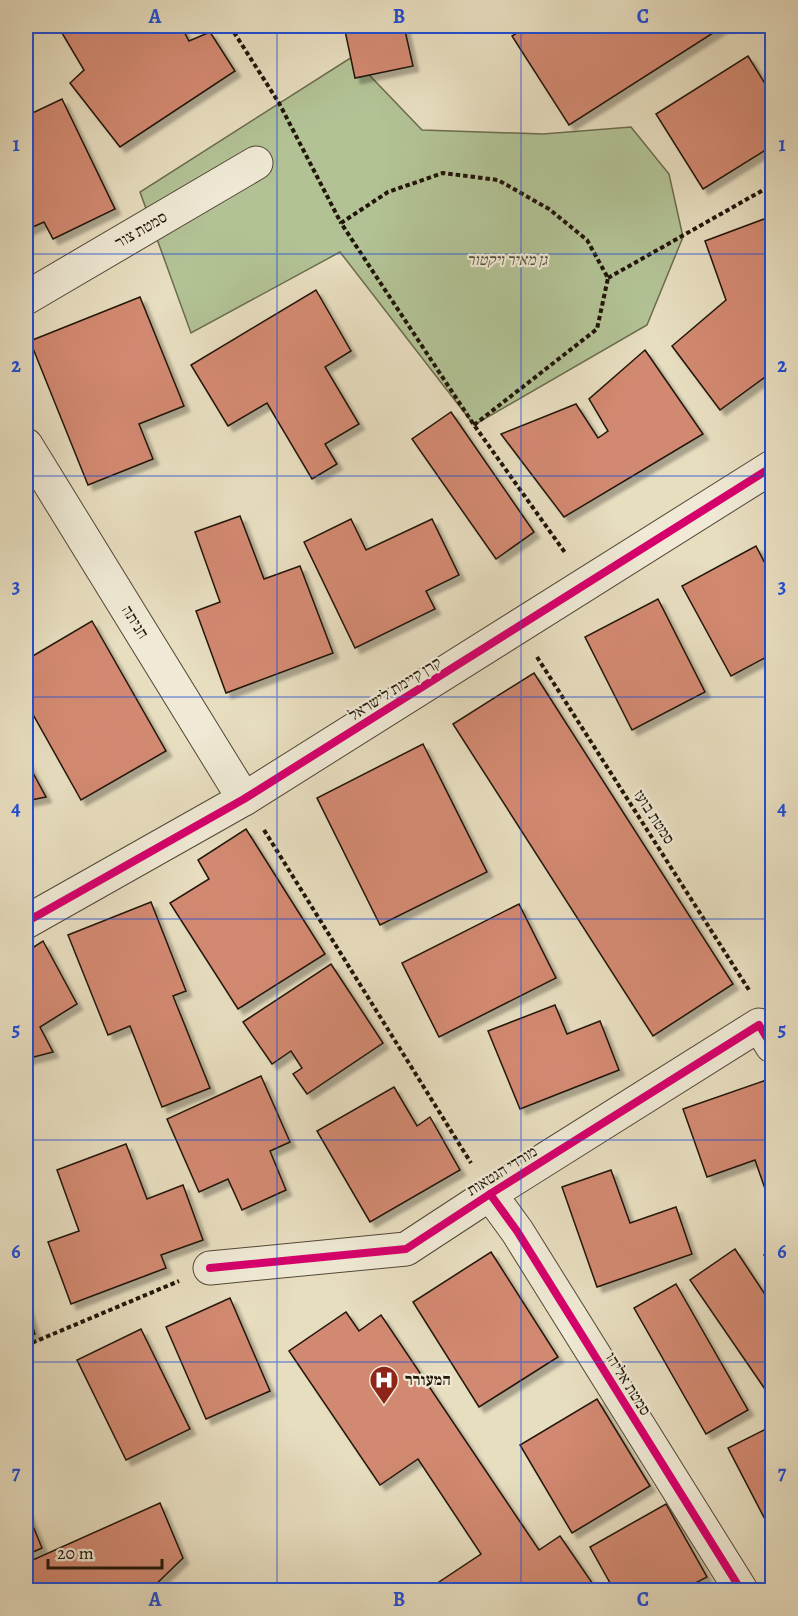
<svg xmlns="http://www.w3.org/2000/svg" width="798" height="1616" viewBox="0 0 798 1616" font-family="Alegreya,'Frank Ruhl Libre',serif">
  <defs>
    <filter id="shadow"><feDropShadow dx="5.5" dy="5.5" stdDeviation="1.5" flood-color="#0004"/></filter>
  </defs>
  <rect width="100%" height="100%" fill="#e7ddbf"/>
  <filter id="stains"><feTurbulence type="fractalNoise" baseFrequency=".00333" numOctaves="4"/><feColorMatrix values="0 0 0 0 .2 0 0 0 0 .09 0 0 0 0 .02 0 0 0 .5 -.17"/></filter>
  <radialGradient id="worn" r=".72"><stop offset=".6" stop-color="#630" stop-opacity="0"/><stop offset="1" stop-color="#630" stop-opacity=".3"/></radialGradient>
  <path fill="#b2c295" stroke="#6a6c4e" stroke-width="1.5" d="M352,57L422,130L543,134L631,127L669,174L683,237L647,325L474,425L340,252L191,333L140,192Z"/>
  <g fill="#d28971" stroke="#211508" stroke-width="1.5" filter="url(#shadow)">
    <path d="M78,26H181L189,41L210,32L235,71L120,147L70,83L84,70L62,33Z"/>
    <path d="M344,26H404L413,66L355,78Z"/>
    <path d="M528,26H724L569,125L512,36Z"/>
    <path d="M748,56L772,95V146L703,189L656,114Z"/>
    <path d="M62,99L115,209L53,239L44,222L26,230V116Z"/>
    <path d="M772,216V372L720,410L672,346L726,300L705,241Z"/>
    <path d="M316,290L351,351L325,367L359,424L325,444L337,464L312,479L267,403L228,426L191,365Z"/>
    <path d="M140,297L184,406L139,424L153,459L88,485L30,341Z"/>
    <path d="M645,350L703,434L564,517L501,434L576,404L598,438L608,431L589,399Z"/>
    <path d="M451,412L534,532L496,559L412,439Z"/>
    <path d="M240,516L264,579L300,566L333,653L226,693L196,611L220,602L195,532Z"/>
    <path d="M351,519L366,550L432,519L459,575L426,591L435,609L355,648L304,542Z"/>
    <path d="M756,546L772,577V654L731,676L682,586Z"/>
    <path d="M658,599L705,692L632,730L585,637Z"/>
    <path d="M92,621L166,751L81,800L26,702V660Z"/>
    <path d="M534,673L733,984L653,1036L453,724Z"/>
    <path d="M423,744L487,872L380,925L317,798Z"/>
    <path d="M26,760L46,797L26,801Z"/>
    <path d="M246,829L325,954L238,1009L170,903L209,879L198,860Z"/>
    <path d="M151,902L186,991L173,996L210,1088L162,1107L130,1026L108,1035L68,935Z"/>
    <path d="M519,904L556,978L439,1037L402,963Z"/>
    <path d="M43,941L77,1004L40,1027L53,1052L26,1059V952Z"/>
    <path d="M331,964L383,1043L307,1094L293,1074L302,1068L291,1051L272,1064L243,1022Z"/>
    <path d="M555,1005L567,1034L600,1021L619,1070L520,1109L488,1031Z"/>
    <path d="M261,1076L290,1142L270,1151L286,1190L242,1210L228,1179L199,1192L167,1119Z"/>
    <path d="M772,1078V1209L755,1160L707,1177L683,1109Z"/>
    <path d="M394,1087L417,1126L430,1117L460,1170L370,1222L317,1131Z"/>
    <path d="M126,1144L147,1199L183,1185L203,1240L161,1255L166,1268L71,1304L48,1242L79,1231L57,1170Z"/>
    <path d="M611,1170L630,1223L676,1207L692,1254L597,1287L562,1187Z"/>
    <path d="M735,1249L772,1305V1393L769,1395L690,1280Z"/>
    <path d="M772,1249V1266L764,1255Z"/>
    <path d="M491,1252L558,1357L479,1407L413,1302Z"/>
    <path d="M676,1284L748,1410L706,1434L634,1308Z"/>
    <path d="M230,1298L270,1391L206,1419L166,1327Z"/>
    <path d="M26,1304L35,1334L26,1337Z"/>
    <path d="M346,1312L359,1331L381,1315L539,1550L560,1536L597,1590H427L481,1554L418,1459L380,1485L289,1351Z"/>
    <path d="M141,1329L190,1429L126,1460L77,1360Z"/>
    <path d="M597,1399L650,1486L572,1533L520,1445Z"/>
    <path d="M772,1426V1525L769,1527L728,1448Z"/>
    <path d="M160,1503L183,1558L150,1590H28L26,1583V1563Z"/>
    <path d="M666,1504L707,1577L682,1590H614L590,1547Z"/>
    <path d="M26,1509L42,1548L26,1555Z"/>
    <path d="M220,1583L227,1590H212Z"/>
  </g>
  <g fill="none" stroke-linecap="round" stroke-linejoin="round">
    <g stroke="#524736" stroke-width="35">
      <g id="minor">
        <path d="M26,298L256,163"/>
        <path d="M26,445L244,799"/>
        <path d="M26,922L244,799L772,467"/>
        <path d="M490,1194L517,1231L741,1590"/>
        <path d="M210,1268L406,1249L490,1194L759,1025L772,1046"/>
      </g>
    </g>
    <g stroke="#211508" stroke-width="4" stroke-dasharray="4.5 3" stroke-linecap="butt">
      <path d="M230,26L279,103L341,223"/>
      <path d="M608,278L772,185"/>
      <path d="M474,425L597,329L608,278L587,240L549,209L498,180L443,173L388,192L341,223L474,425L566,554"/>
      <path d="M537,657L749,990"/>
      <path d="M264,830L471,1163"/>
      <path d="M26,1347L34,1342L179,1281"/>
    </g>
    <use href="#minor" stroke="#efe9d5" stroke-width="33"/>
    <g stroke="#efe9d5" stroke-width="11">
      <g id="cycleway">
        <path d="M26,922L244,799L772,467"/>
        <path d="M490,1194L517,1231L741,1590"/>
        <path d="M210,1268L406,1249L490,1194L759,1025L772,1046"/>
      </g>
    </g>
    <use href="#cycleway" stroke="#d6006c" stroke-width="8"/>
  </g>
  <path fill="none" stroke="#1d4ed8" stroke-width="1.5" stroke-opacity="0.55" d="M277,26V1590M521,26V1590M26,254H772M26,476H772M26,697H772M26,919H772M26,1140H772M26,1362H772"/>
  <defs>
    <g id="hospital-pin" transform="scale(1.5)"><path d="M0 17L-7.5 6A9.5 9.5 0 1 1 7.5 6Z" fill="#8f2418" stroke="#efe9d5"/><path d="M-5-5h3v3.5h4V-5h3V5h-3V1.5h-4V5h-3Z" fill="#fff"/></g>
  </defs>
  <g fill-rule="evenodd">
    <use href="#hospital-pin" x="384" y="1380"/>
  </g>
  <g text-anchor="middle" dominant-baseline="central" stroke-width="4.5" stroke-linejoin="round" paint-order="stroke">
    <g font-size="16" fill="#211508" stroke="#efe9d5">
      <text transform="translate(141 230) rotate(-30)">סמטת צור</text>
      <text transform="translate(135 622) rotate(58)">חניתה</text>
      <text transform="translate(395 689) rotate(-32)">קרן קיימת לישראל</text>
      <text transform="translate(654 817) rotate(57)">סמטת בועז</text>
      <text transform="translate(502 1171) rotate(-32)">מורדי הגטאות</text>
      <text transform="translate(628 1384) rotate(58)">סמטת אליהו</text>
    </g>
    <g font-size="16" font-style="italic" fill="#545239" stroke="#efe9d5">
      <text x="507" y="260">גן מאיר ויקטור</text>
    </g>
    <g font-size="16" font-weight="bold" fill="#211508" stroke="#efe9d5" text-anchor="start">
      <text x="405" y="1380">המעורר</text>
    </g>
  </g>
  <rect width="798" height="1616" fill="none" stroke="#e7ddbf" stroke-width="66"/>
  <path d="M48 1559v9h114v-9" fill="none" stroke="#211508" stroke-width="3"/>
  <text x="57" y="1559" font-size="18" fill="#211508" stroke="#efe9d5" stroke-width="4.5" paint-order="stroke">20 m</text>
  <rect x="33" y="33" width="732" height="1550" fill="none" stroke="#1d4ed8" stroke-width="2"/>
  <g font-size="20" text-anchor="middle" font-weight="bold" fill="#1d4ed8">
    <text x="155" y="23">A</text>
    <text x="399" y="23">B</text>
    <text x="643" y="23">C</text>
    <text x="16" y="151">1</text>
    <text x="782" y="151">1</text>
    <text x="16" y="372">2</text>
    <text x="782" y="372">2</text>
    <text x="16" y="593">3</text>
    <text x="782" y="593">3</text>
    <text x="16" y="815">4</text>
    <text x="782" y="815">4</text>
    <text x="16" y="1036">5</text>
    <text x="782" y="1036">5</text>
    <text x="16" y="1258">6</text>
    <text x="782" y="1258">6</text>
    <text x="16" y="1479">7</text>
    <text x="782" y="1479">7</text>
    <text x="155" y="1606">A</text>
    <text x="399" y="1606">B</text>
    <text x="643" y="1606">C</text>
  </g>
  <rect width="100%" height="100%" filter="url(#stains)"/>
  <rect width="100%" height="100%" fill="url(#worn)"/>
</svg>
